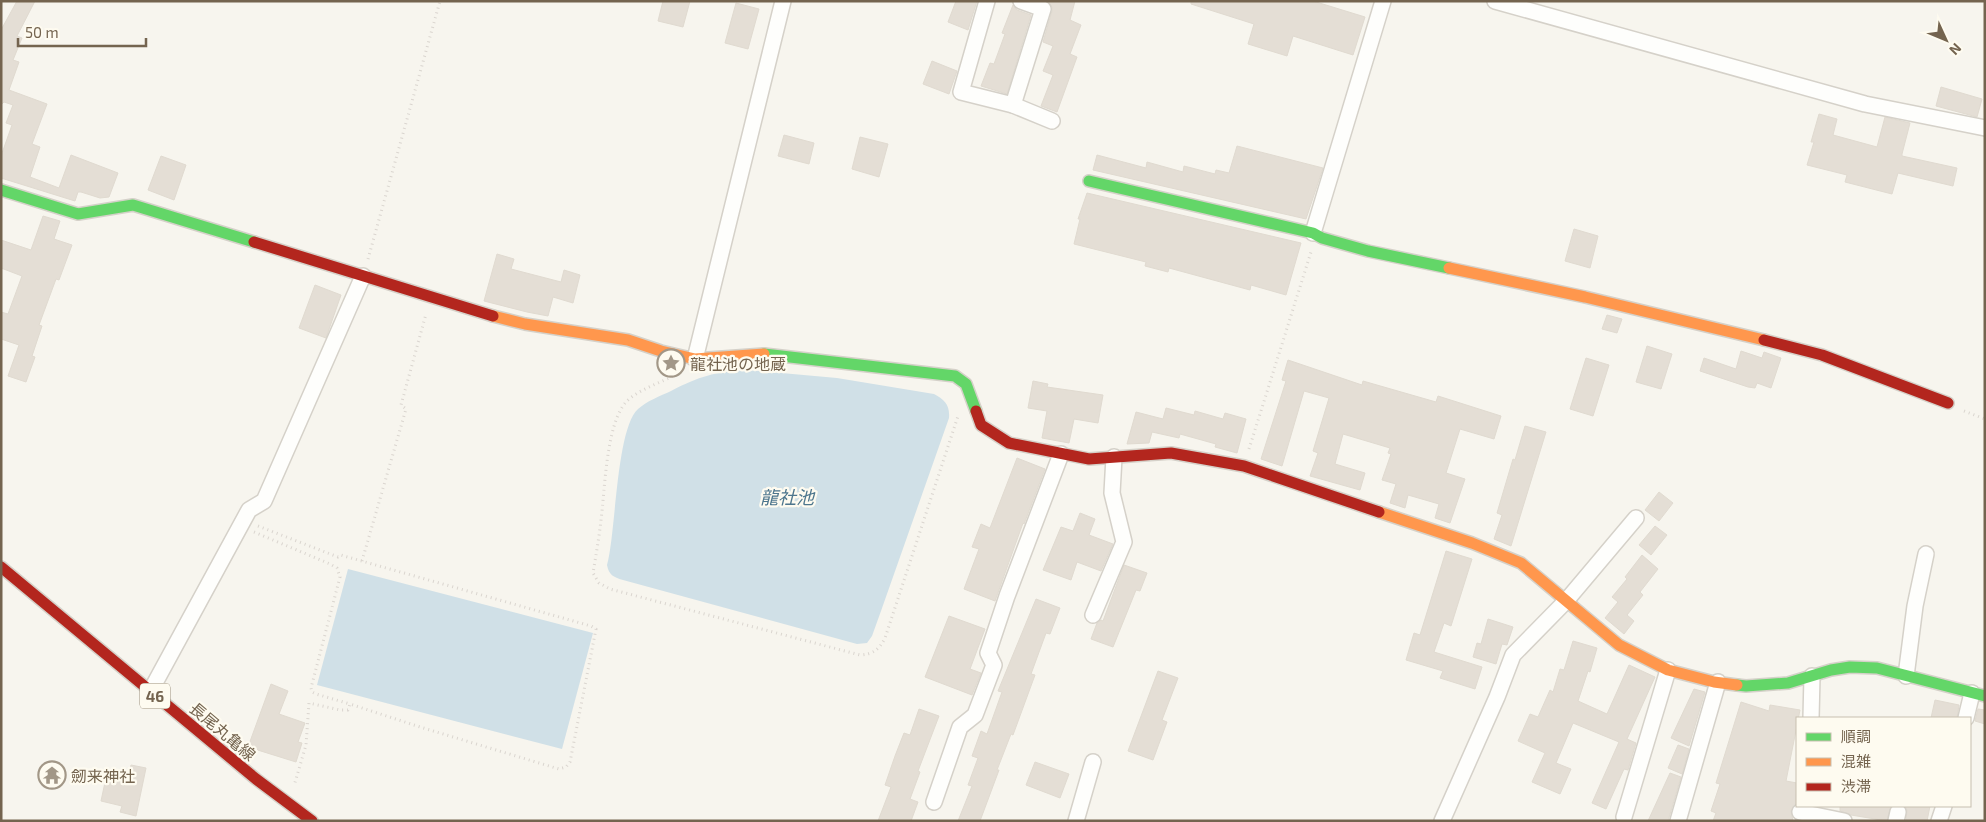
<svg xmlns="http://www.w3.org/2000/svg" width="1986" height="822" viewBox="0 0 1986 822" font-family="'Exo 2','Noto Sans JP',sans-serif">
  <rect width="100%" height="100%" fill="#f7f5ee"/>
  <g fill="#d0e0e7">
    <path d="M747,370L837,378L934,394C945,400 950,405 949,418L881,611L872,636L867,643L857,644L623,580C613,577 609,575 607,565C616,533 616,429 638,409C647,401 660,396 671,391C700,376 714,372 747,370Z"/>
    <path d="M348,569L593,633L562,749L317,685Z"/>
  </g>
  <g fill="#e4ded5" stroke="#e0dad0">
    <path d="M17,1H35L17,36L22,38L13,60L19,62L9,90L47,104L32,144L40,147L30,177L59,188L71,155L118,173L109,197L100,198L81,192H78L75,201L1,178V156L12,125L6,123L13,105L4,102L1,105V30Z"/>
    <path d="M663,1H690L683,27L658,21Z"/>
    <path d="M956,1H977L968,30L948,22Z"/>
    <path d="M1048,1H1075L1070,20L1081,25L1070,54L1077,57L1057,112L1041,106L1053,75L1043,71L1053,46L1043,42L1052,11V7Z"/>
    <path d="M1191,1H1313L1365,17L1353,55L1293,36L1287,56L1248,44L1254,24L1191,4Z"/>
    <path d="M736,3L759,9L748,49L725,43Z"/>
    <path d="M1013,5L1017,10L1031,15L1007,94L981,86L990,63L994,64L1005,34L1002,33Z"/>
    <path d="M932,61L957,71L949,94L923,84Z"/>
    <path d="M1941,87L1982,99L1977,117L1936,106Z"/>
    <path d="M1819,114L1837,119L1833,135L1877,147L1885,117L1910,123L1902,154V156L1957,168L1953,186L1898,173L1892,194L1845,182L1847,175L1807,165L1814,142H1811Z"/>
    <path d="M784,135L814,143L809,164L778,156Z"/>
    <path d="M860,137L888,144L879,177L852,169Z"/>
    <path d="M1237,146L1323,168L1306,219L1093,170L1097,155L1146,168L1147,162L1183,172L1184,166L1215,174L1216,170L1229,173Z"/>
    <path d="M161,156L186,165L174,200L148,190Z"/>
    <path d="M1087,193L1301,243L1286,295L1251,285L1250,290L1169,268L1168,272L1145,266L1146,262L1074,244L1080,219H1078Z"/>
    <path d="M43,216L60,221L54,239L72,245L59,280L56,279L39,325L42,326L32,356L35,357L26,382L8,376L19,345L1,339V312L8,314L22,276L1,268V240L31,250Z"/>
    <path d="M1574,229L1598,236L1590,268L1565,261Z"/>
    <path d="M497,254L514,259L511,269L561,282L564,270L580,275L573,303L553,297L548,316L527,312L484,301Z"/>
    <path d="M315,285L341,295L326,338L299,328Z"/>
    <path d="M1607,315L1622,319L1617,333L1602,329Z"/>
    <path d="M1647,346L1672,354L1661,389L1636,382Z"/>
    <path d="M1741,351L1762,358L1764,352L1781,358L1771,388L1757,383L1755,388L1748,387L1700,371L1704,358L1736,369Z"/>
    <path d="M1586,358L1609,365L1593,416L1570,409Z"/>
    <path d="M1288,360L1362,385L1363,381L1436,402L1438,396L1501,416L1494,439L1460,429L1446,473L1465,479L1450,523L1435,518L1439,504L1408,495L1405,508L1390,503L1396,484L1382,480L1391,454L1388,453L1390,448L1343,434L1335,464L1365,473L1360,490L1310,476L1318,453L1313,451L1329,398L1304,391L1282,466L1261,459L1286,381L1282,380Z"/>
    <path d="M1033,381L1048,384L1047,387L1103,395L1098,423L1074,419L1069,443L1042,438L1047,411L1028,408Z"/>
    <path d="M1166,408L1194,415L1195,411L1223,419L1225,413L1246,419L1237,453L1215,447L1216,444L1180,434L1179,438L1152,432L1149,443L1127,444L1136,412L1163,419Z"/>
    <path d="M1525,426L1546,432L1511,546L1494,539L1502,515L1497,513L1513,459L1515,460Z"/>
    <path d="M1017,458L1045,469L1024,524L1023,523L995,601L964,589L979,549L972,547L981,524L990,528Z"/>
    <path d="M1659,492L1673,503L1659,521L1645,510Z"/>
    <path d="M1080,513L1095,519L1089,535L1113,544L1101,571L1077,562L1071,580L1043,570L1061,527L1073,531Z"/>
    <path d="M1655,526L1667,535L1651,555L1639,545Z"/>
    <path d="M1446,551L1472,559L1451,626L1444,623L1434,652L1482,667L1475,689L1440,678L1443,671L1406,660L1414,633L1420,635Z"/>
    <path d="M1642,555L1658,569L1640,592L1643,595L1627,615L1634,621L1624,634L1605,618L1618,602L1612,597L1627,579L1625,577Z"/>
    <path d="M1124,565L1147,573L1140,591L1136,590L1113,647L1091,639L1097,623L1101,620L1103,621Z"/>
    <path d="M1036,599L1060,608L1050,634L1046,633L1031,674L1035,675L1013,735L1011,734L997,770H999L980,821H958L972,786L968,785L978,758L972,756L981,731L987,734L1002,692L998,691Z"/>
    <path d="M949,616L985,629L970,669L981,673L972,695L925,677Z"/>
    <path d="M1488,619L1513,627L1507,645L1502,644L1496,664L1473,657L1477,643L1481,644Z"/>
    <path d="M1573,641L1597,648L1590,672L1588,671L1578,701L1607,714L1629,665L1655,677L1627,739L1636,743L1628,770L1624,769L1606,809L1592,803L1619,742L1573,723L1556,763L1571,769L1560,794L1532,782L1545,753L1518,741L1530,714L1538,717L1550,690L1553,692L1560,669L1564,670Z"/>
    <path d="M1158,671L1178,678L1162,720L1167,722L1153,760L1128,751Z"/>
    <path d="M271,684L288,691L279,714L305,723L298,742L302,743L296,762L248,747Z"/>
    <path d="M1694,689L1705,692L1689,746L1671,738Z"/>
    <path d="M1935,700L1959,705L1957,718H1931Z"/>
    <path d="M1741,702L1769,711L1770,705L1800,710L1786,781L1797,783L1796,804L1791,811L1793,821H1713L1716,813L1711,811L1720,784L1716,783Z"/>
    <path d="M919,709L939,716L918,771L920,772L910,799L918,802L911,821H878L891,787L885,785L895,756L904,733L910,735Z"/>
    <path d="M1978,709L1985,710V724L1975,721Z"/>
    <path d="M1678,745L1689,749L1682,774L1668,768Z"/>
    <path d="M1035,762L1069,774L1060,798L1026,785Z"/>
    <path d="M131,765L146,768L136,816L120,812L122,806L101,801L107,773L128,778Z"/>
    <path d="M1670,773L1681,777L1668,821H1648Z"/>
    <path d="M1840,806H1891L1887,821L1851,815L1840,811Z"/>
    <path d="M1905,806H1930L1927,821H1906L1907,810Z"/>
  </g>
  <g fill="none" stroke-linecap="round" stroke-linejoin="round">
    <g stroke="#d5d1c9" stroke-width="18">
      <g id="street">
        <path d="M987,1L961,92L1013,105L1043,9L1021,1"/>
        <path d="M1495,1L1865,104L1985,128"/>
        <path d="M1013,105L1052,121"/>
        <path d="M1313,233L1383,1"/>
        <path d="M695,359L783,1"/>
        <path d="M1093,615L1124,542L1112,493L1114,457"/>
        <path d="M1906,676L1915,606L1926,554"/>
        <path d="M150,692L249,510L264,501L363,276"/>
        <path d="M1811,718L1812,676"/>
        <path d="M1966,718L1972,693"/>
        <path d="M934,802L960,727L975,715L994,665L988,653L1007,596L1061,454"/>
        <path d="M1800,812L1844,821"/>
        <path d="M1624,817L1668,670"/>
        <path d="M1076,821L1093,762"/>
        <path d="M1442,821L1497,697L1513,655L1566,601L1636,518"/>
        <path d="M1678,821L1718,682"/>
        <path d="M1896,821L1898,812"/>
        <path d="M1939,821L1944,806"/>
      </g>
    </g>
    <g stroke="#d5d1c9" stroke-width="14">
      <g id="fast">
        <path d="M1089,181L1313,233L1322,238L1368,251L1449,268"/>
        <path d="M1,190L78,214L133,205L254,242"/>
        <path d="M764,354L955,376L966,384L976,411"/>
        <path d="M1737,685L1746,686L1788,683L1831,670L1850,667L1877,668L1985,696"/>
      </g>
    </g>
    <g stroke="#d5d1c9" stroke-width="14">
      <g id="slow">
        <path d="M1449,268L1585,297L1764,340"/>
        <path d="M493,316L525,324L628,340L661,351L695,359L764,354"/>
        <path d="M1379,512L1472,543L1521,563L1619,645L1668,670L1714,682L1737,685"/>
      </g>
    </g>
    <g stroke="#d5d1c9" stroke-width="14">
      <g id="jam">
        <path d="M254,242L493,316"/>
        <path d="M1764,340L1822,355L1948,403"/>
        <path d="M976,411L981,425L1009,443L1089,459L1171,453L1244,466L1379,512"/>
        <path d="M1,567L256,779L312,821"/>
      </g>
    </g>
    <g stroke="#dad5cf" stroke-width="3" stroke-dasharray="1 4" stroke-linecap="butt">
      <path d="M368,259L440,1"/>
      <path d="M677,374C661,383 641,388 627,401C606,422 605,490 601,520C599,538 596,555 593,573L599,583L610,589L860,655C873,654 879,650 885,638L958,416"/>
      <path d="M1964,411L1985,419"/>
      <path d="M1249,449L1311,252"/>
      <path d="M258,526L338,557L341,555L344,556L591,626L596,629L570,762L566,767L559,769L420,727L350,704"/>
      <path d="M254,532L330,564L337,568L340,577L311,688L312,692L316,694L350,704L348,710H340L309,703L306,745L294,786"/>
      <path d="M362,561L406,409L401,405L426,314"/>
    </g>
    <use href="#street" stroke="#fefefc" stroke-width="15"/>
    <use href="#fast" stroke="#63d668" stroke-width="11"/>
    <use href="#slow" stroke="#ff974d" stroke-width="11"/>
    <use href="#jam" stroke="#b3261e" stroke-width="11"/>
  </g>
  <defs>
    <g id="sight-ring" transform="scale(1.4375)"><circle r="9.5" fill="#fefbf0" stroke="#a29787" stroke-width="1.5"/><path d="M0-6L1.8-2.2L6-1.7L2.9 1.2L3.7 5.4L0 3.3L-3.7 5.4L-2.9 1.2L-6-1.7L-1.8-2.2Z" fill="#a29787"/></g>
    <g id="temple-ring" transform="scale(1.4375)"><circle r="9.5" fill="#fefbf0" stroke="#a29787" stroke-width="1.5"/><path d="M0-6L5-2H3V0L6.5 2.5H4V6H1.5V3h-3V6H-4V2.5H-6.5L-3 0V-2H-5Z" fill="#a29787"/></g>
  </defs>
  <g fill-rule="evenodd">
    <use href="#sight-ring" x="671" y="363"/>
    <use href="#temple-ring" x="52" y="775"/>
  </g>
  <g text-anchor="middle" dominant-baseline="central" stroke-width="4.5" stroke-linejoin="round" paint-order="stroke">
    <rect fill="#fefbf0" stroke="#9d917f" stroke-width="1" x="140" y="683.5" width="30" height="25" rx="4"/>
    <g font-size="15" font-weight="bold" fill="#74644f">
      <text x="155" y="696">46</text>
    </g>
    <g font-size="16" fill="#74644f" stroke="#fefbf0" text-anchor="start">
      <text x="690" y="363">龍社池の地蔵</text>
      <text x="71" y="775">劒来神社</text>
    </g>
    <g font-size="16" fill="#74644f" stroke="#fefbf0">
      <text transform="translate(223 731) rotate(40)">長尾丸亀線</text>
    </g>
    <g font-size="18" font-style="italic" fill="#4d768d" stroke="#fefbf0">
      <text x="787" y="497">龍社池</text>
    </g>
  </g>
  <rect width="1986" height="822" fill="none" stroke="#74644f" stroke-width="5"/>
  <rect x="1796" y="717" width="175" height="90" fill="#fefbf0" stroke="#c7bfb0"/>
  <rect x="1806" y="733" width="25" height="8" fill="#63d668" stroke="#c7bfb0"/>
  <text x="1841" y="742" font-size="15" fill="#74644f">順調</text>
  <rect x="1806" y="758" width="25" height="8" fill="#ff974d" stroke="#c7bfb0"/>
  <text x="1841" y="767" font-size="15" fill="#74644f">混雑</text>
  <rect x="1806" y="783" width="25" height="8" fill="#b3261e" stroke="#c7bfb0"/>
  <text x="1841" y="792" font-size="15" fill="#74644f">渋滞</text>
  <g transform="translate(1946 40) rotate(134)" stroke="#fefbf0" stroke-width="4" paint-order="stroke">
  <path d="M0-4L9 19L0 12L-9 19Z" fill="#74644f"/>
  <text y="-8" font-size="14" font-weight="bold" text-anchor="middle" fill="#74644f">N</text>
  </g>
  <path d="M18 38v8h128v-8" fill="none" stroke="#74644f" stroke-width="2.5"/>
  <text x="25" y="38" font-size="15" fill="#74644f" stroke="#fefbf0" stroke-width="4" paint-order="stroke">50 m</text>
</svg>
